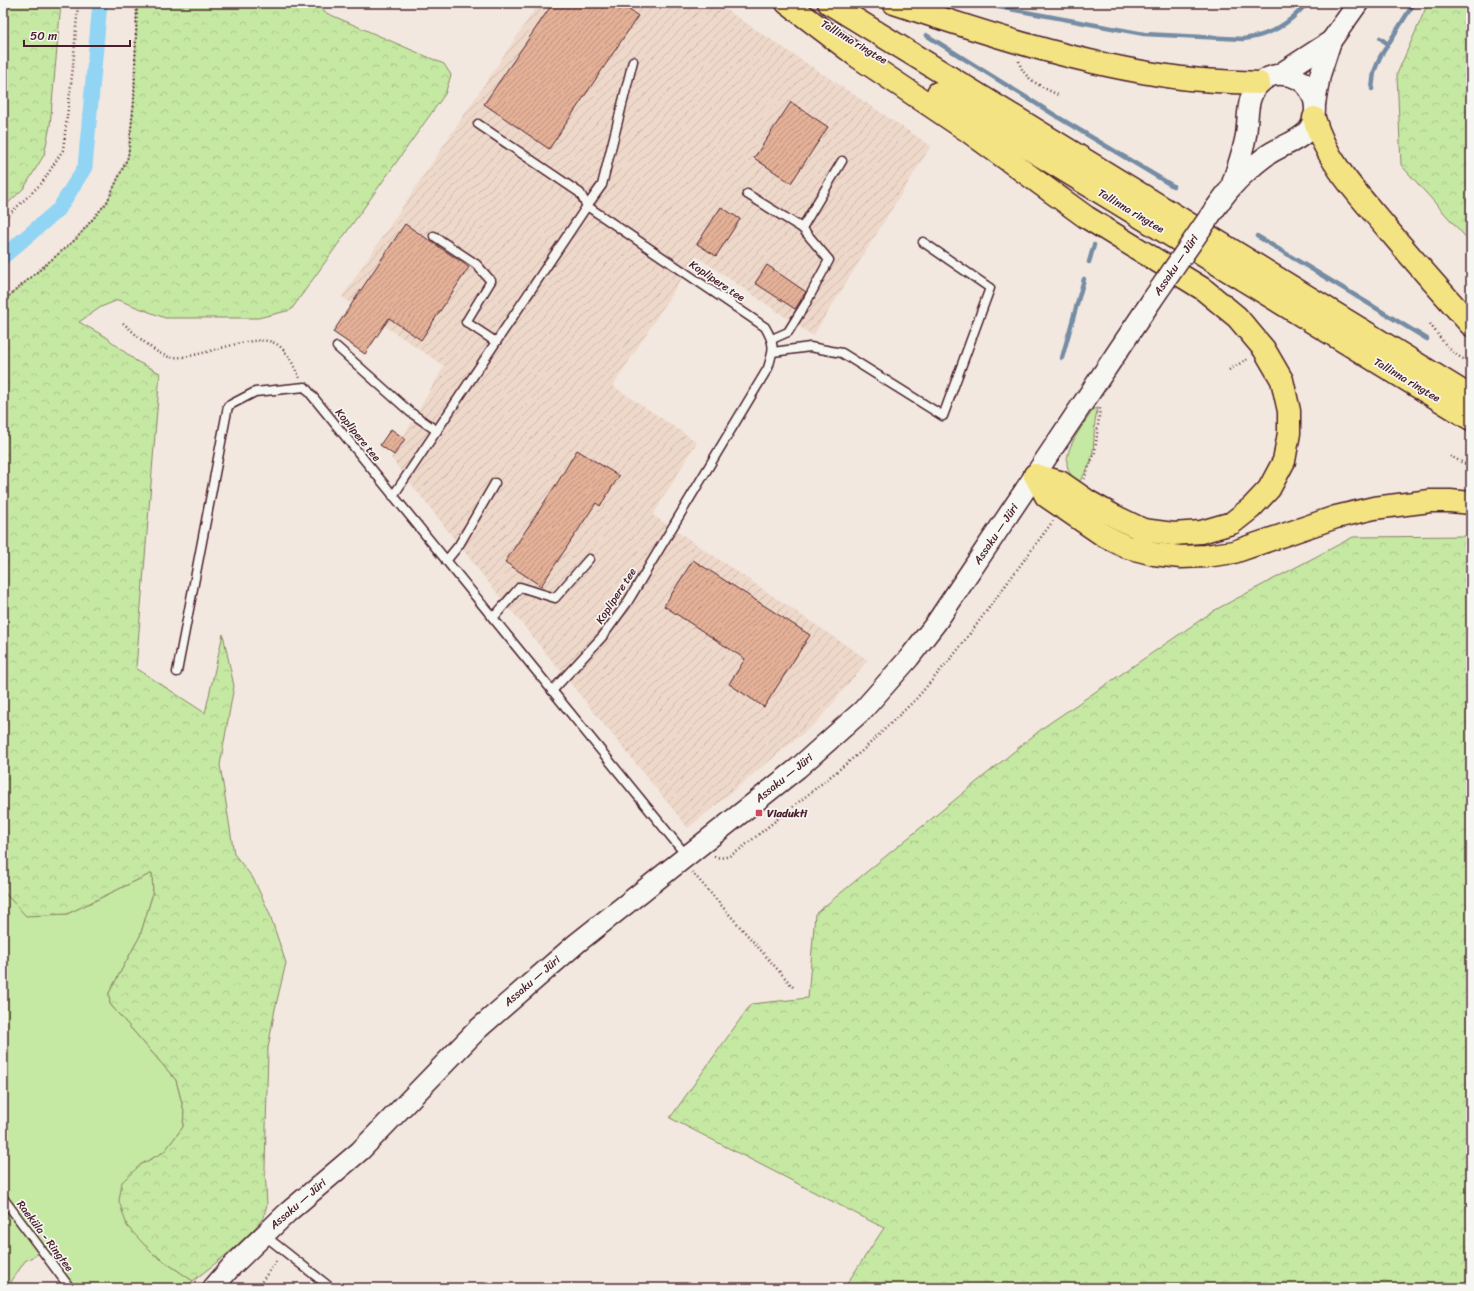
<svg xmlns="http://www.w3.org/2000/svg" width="1474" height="1291" viewBox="0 0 1474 1291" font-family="Sriracha,sans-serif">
  <defs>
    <pattern id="industrial-furrows" width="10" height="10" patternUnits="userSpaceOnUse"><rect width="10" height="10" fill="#eed8ca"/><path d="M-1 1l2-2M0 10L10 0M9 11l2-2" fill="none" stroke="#ceb9ae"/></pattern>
    <pattern id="forest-crowns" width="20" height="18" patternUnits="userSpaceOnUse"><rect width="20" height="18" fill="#c5e8a2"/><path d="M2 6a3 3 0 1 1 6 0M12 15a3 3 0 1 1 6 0" fill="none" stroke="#abc78c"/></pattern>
    <pattern id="building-hatch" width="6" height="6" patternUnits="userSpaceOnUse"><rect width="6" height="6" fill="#e4b197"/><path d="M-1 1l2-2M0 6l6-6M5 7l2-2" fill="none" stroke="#bb8f7b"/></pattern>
  </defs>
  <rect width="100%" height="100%" fill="#f2e8e0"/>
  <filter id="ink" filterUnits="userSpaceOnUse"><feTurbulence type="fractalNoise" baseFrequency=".025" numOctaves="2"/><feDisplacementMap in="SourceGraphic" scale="8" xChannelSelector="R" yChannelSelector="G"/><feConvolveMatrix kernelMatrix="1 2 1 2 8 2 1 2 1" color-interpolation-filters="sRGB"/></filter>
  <g filter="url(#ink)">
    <path fill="url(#industrial-furrows)" d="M539,3H716L931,146L813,336L696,256L613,386L697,442L653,515L868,660L818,721L688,828L484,577L391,458L444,366L342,297Z"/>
    <g fill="#c5e8a2" stroke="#888466">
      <path d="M1098,408C1092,425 1096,443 1091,461C1088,469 1084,475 1079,482C1050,464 1081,429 1093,410Z"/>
      <path d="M152,873L153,893L140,936L109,993L110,1004L176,1080L184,1111L183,1127L164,1152L140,1165L152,1253L193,1281L188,1288H70L43,1251L25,1261L7,1288H3V891L26,915L67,914Z"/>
    </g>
    <g fill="url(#forest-crowns)" stroke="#888466">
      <path d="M3,3H61L50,126L44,155L24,188L3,208Z"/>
      <path d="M137,3H319L324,12L444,64L451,75L445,94L291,310L258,318H165L118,300L101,307L79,322L106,337L136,361L160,373L136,668L205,713L223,634L234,686L220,765L234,854L253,878L269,912L286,963L275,1009L268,1048L265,1169L267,1205L263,1218L255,1228L232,1250L193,1281L152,1253L127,1226L119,1201L122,1182L140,1165L164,1152L183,1127L184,1111L176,1080L110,1004L109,993L140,936L153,893L152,873L67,914L26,916L3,891V301L76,239L107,202L128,157L134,100Z"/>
      <path d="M1428,3H1471V243L1401,165L1397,74Z"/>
      <path d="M1471,536V1288H844L884,1228L670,1118L751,1004L808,998L815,914L1044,727L1215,610L1353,537Z"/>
    </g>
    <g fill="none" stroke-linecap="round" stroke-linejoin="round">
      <g stroke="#758ca4" stroke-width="4.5">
        <path d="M977,3L1144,34L1243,39C1270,36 1289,24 1307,3"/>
        <path d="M926,35L1061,119L1173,186"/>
        <path d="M1380,38L1388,44"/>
        <path d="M1372,89L1374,72L1380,57L1414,3"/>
        <path d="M1257,236L1427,339"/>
        <path d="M1089,262L1094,245"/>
        <path d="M1062,358L1084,279"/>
      </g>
      <path stroke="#92d4f4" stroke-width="15" d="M3,257L59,209L85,167L100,3"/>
    </g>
    <g fill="url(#building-hatch)" stroke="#4a1f2b">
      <path d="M553,3H619L638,16L549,149L484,104Z"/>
      <path d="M791,102L828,127L791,183L754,158Z"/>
      <path d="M721,207L740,219L716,256L697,244Z"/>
      <path d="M405,224L469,267L421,340L389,318L365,354L333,332Z"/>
      <path d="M767,265L806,292L795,309L755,283Z"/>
      <path d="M391,429L405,439L394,455L380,445Z"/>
      <path d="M577,450L619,476L600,506L596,503L541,586L505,562L559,480Z"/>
      <path d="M693,560L810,635L764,707L729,684L745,659L664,606Z"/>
    </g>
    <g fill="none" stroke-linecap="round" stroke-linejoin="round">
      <g stroke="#4a1f2b" stroke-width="11">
        <g id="service">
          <path d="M478,124L580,193L587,206L602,185L633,61"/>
          <path d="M747,194L802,228"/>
          <path d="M434,236L476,264L491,281L466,322L496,342"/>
          <path d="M772,339L788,332L806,303L829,260L802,228L842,161"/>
          <path d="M337,347L410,412L437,431"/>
          <path d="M773,352L810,347L842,353L943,416L990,288L923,242"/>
          <path d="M393,496L587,206L765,327C775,344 774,349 768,368L627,603L602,637L552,691"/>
          <path d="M446,561L459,545L495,483"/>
          <path d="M493,618L520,587L555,598L589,559"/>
          <path d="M177,672L228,406L255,392L305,387L686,855"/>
          <path d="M3,1198L70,1288"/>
          <path d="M264,1235L331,1288"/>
        </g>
      </g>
      <g stroke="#4a1f2b" stroke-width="23">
        <g id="tertiary">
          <path d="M1280,74L1331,41"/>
          <path d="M1315,104L1320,75L1331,41L1358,3"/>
          <path d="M1212,213C1218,205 1223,197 1230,189C1238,179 1255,164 1266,156C1279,146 1299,142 1309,129C1317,117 1317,101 1309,89C1303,80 1294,76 1284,75C1277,74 1269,76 1264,80C1245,93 1249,115 1246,135C1243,153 1236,170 1231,187"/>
          <path d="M213,1288L231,1267L287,1213L360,1151L478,1029L577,943L798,768L863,710L909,658L936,623L1152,300"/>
        </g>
      </g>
      <g stroke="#4a1f2b" stroke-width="25">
        <g id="trunk">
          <path d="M787,3L858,57L968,131L1086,217L1203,289L1237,317L1264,349L1282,380L1289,411V433L1284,461L1269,489L1251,508L1232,523L1201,532L1173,534L1143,530L1114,516L1089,502L1060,482L1035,475"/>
          <path d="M829,3L1471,397"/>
          <path d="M894,3C985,33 1079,64 1174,77C1202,81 1231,82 1259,83"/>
          <path d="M938,93L1471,419"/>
          <path d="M1314,118C1326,161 1357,193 1385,226C1413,260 1442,292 1471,325"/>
          <path d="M1035,475L1046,496L1103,535L1127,547L1154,554L1181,557L1206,556L1234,552L1336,517L1374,508L1430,501H1450L1471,503"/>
        </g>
      </g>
      <g stroke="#4a1f2b" stroke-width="2.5" stroke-dasharray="1 3" stroke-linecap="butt">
        <path d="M1019,61C1023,80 1043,87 1058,95"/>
        <path d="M3,220L42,183L63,150L73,67L78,3"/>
        <path d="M3,301L76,239L107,202L128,157L134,100L137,3"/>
        <path d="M123,323C135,333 155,355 170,357C199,361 256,329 278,345C289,353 294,367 300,378"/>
        <path d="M1430,324C1443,341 1450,355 1471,362"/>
        <path d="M1229,370L1249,358"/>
        <path d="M1450,456L1471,467"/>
        <path d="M1084,479L1095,452L1100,408"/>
        <path d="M714,856C723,860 730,856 738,851L862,751L916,699L957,651L1053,521"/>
        <path d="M692,872L793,987"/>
        <path d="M257,1288L278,1259"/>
      </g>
      <use href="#service" stroke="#f6f6f2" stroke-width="8"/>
      <use href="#tertiary" stroke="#f6f6f2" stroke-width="20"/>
      <use href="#trunk" stroke="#f4e382" stroke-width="22"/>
      <g stroke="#4a1f2b" stroke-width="23" stroke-linecap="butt">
        <path id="tertiary-bridge" d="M1152,300L1212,213"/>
      </g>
      <use href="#tertiary-bridge" stroke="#f6f6f2" stroke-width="20"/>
    </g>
  </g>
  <rect fill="#d1495b" stroke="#f6f6f2" stroke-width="1.5" x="755" y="809" width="8" height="8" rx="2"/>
  <g text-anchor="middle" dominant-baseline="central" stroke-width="3.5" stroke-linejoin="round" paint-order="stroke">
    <g font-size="11" fill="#4a1f2b" stroke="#f6f6f2">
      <text transform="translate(854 42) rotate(31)">Tallinna ringtee</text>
      <text transform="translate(1131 211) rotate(31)">Tallinna ringtee</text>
      <text transform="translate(1176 265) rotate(-56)">Assaku — Jüri</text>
      <text transform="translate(717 281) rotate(34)">Koplipere tee</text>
      <text transform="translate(1407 380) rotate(31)">Tallinna ringtee</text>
      <text transform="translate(358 435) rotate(51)">Koplipere tee</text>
      <text transform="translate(996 534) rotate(-56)">Assaku — Jüri</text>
      <text transform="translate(616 596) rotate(-57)">Koplipere tee</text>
      <text transform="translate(784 778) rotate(-39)">Assaku — Jüri</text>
      <text transform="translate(532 981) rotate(-41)">Assaku — Jüri</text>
      <text transform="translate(298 1204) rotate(-41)">Assaku — Jüri</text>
      <text transform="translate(45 1236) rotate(53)">Raeküla - Ringtee</text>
    </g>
    <g font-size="11" font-weight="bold" fill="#4a1f2b" stroke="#f6f6f2" text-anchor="start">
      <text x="767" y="813">Viadukti</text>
    </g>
  </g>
  <rect width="1474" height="1291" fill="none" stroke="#f6f6f2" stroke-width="16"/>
  <rect x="8" y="8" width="1458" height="1275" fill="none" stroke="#4a1f2b" stroke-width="1.5" filter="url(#ink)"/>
  <path d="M24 40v6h106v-6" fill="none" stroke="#4a1f2b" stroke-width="2"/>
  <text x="30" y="40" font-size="12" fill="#4a1f2b" stroke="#f6f6f2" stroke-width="3" paint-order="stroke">50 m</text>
</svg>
